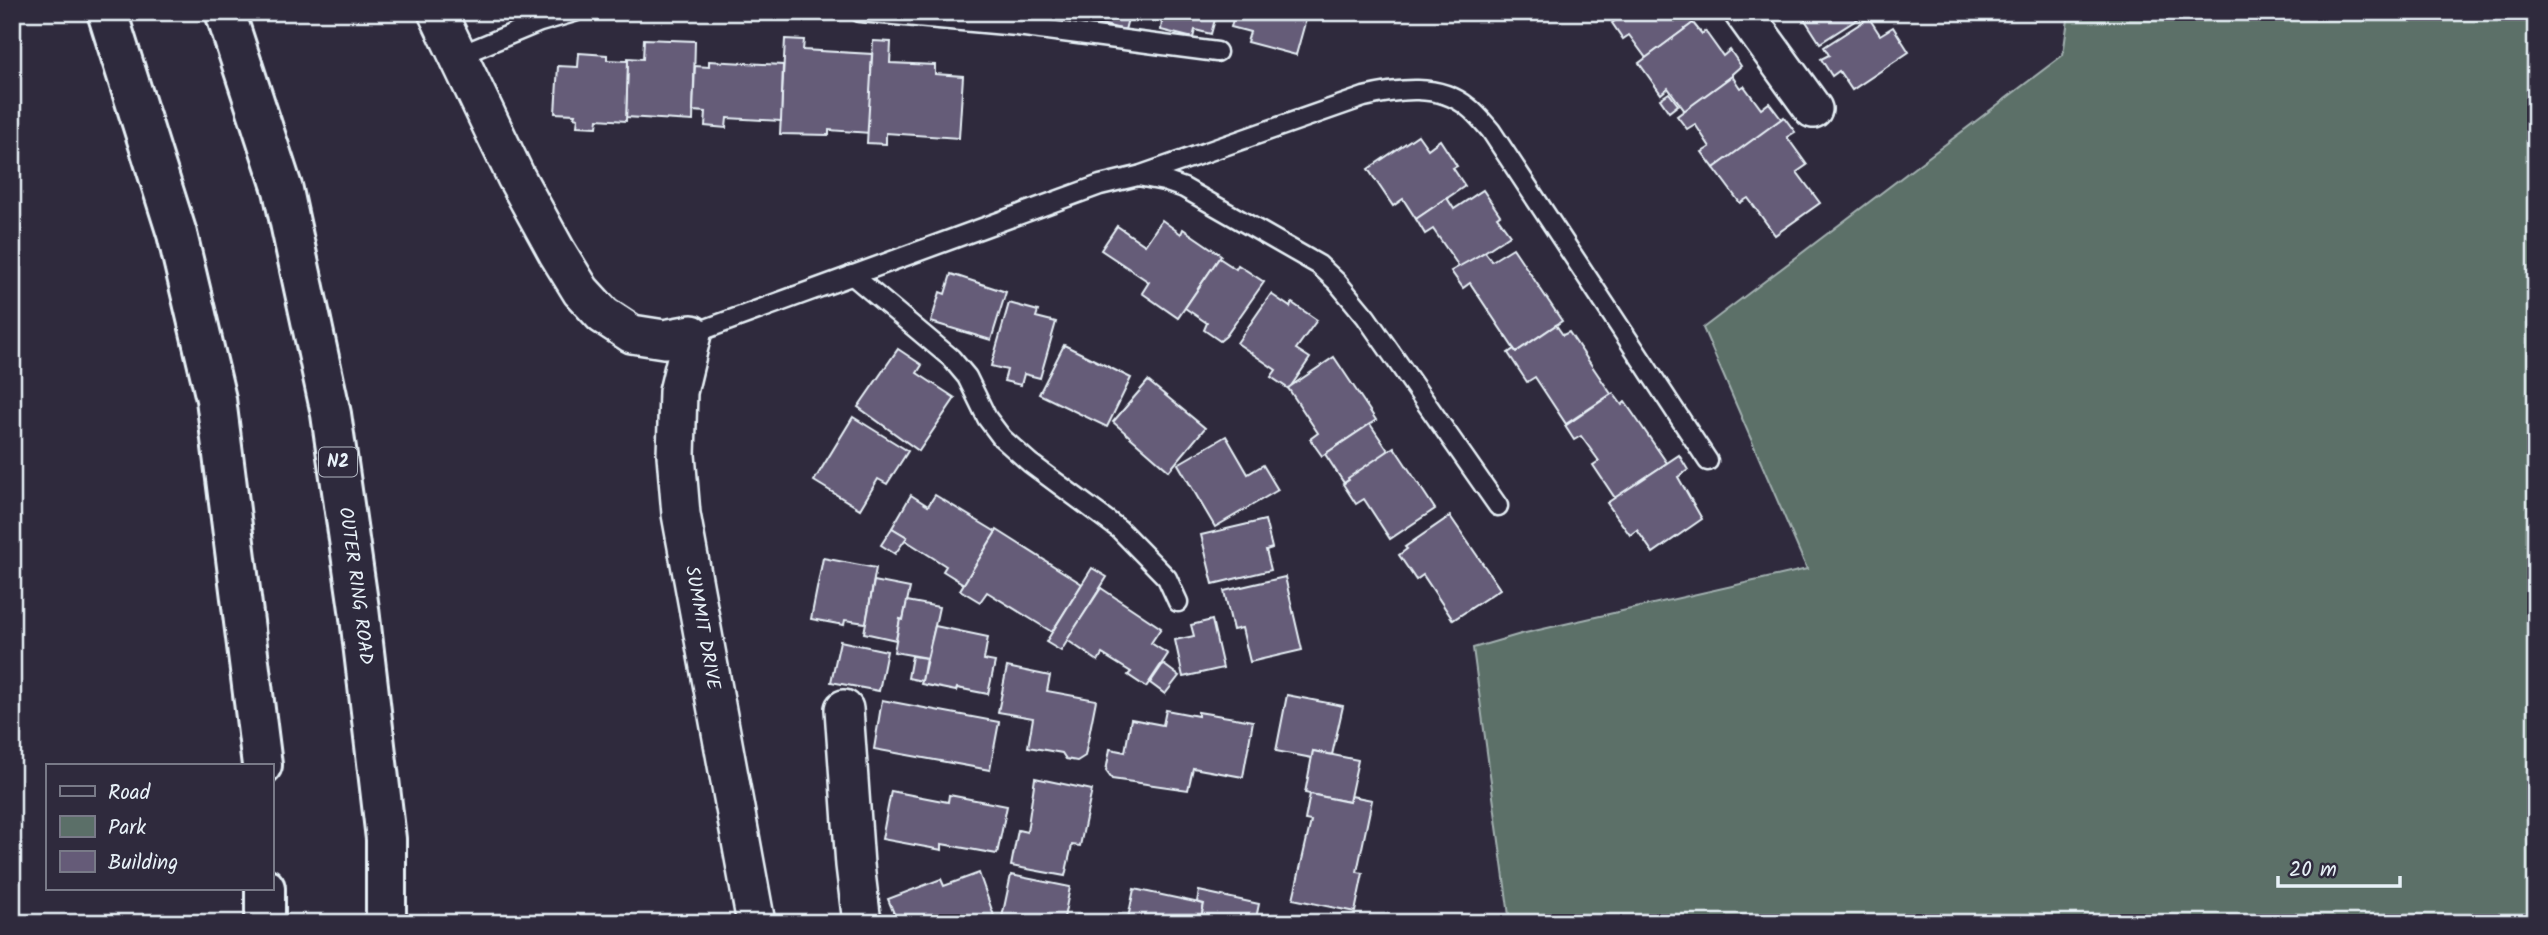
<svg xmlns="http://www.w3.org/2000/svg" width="2548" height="935" viewBox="0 0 2548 935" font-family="Kalam,sans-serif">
  <rect width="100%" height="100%" fill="#2f2a3d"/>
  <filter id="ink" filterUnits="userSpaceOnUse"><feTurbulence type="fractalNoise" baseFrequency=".0143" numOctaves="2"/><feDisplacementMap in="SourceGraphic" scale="14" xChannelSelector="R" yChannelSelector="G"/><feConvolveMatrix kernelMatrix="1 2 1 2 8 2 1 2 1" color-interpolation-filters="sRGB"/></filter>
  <g filter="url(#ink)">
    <path fill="#5b6f68" stroke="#a2b0b0" stroke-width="2" d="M2069,12H2536V923H1510L1473,648L1521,634L1807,569L1703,328L2063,55Z"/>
    <g fill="#655b78" stroke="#e8f1f8" stroke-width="2">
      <path d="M1091,12H1151L1149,20L1129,15L1125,30L1088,21Z"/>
      <path d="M1163,12H1217L1211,34L1195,30L1193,38L1161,30Z"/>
      <path d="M1235,12H1308L1296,55L1247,42L1250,32L1231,27Z"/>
      <path d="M1620,12H1685L1693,23L1646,58L1629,35L1623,39L1612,23L1617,19L1615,16Z"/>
      <path d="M1800,12H1862L1864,15L1820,43Z"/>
      <path d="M1869,18L1880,35L1893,27L1909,52L1852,90L1839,71L1832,76L1821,59L1829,55L1824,47Z"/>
      <path d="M1693,23L1702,34L1705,31L1723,56L1730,50L1741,66L1732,74V76L1685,111L1668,88L1661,94L1639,63Z"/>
      <path d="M644,39L695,41L693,121L626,117L628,58L643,59Z"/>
      <path d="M785,39L804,40L803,50L872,54L871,71L874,72L870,133L829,130V135L780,134Z"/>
      <path d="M873,41L891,42L890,63L935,65V74L963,76L959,138L886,133V144L867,143Z"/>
      <path d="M579,53L607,55V60L628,61L626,121L598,119L597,127L577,126L578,118L574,117L575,114L555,113L558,66L578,67Z"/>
      <path d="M709,61L783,65L781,121L727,118L726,128L705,126L706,112L693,111L695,66L709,67Z"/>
      <path d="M1732,76L1740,88L1744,86L1761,109L1769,103L1782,120L1714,168L1702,152L1710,147L1695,124L1687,129L1677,116Z"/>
      <path d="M1669,93L1678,105L1669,112L1660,99Z"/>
      <path d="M1784,117L1795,132L1787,137L1807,165L1797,172L1820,203L1775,235L1748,198L1740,203L1714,168Z"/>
      <path d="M1418,135L1428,149L1440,140L1457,166L1453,168L1465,186L1416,219L1403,199L1393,206L1368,169Z"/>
      <path d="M1483,190L1500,215L1497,217L1510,235L1460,268L1433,229L1425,234L1416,219L1447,198L1454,209Z"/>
      <path d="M1162,220L1181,234L1183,229L1221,255L1178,318L1142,293L1149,282L1101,250L1117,226L1145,245Z"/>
      <path d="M1513,248L1562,321L1516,352L1470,283L1463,288L1451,271L1485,252L1492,261Z"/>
      <path d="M1219,258L1236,269L1238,265L1264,282L1226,336L1220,341L1204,330L1207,323L1185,308Z"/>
      <path d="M951,274L1006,292L991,340L931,322L940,292L945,294Z"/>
      <path d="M1271,294L1290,307L1292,303L1317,320L1296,349L1310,358L1289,389L1271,377L1276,370L1237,343Z"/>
      <path d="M1009,303L1038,311L1036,317L1056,322L1040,378L1024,374L1021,385L1004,381L1007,370L991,366Z"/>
      <path d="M1556,325L1563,335L1569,332L1611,394L1566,424L1535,377L1527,382L1508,353L1514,349L1516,352Z"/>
      <path d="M1064,345L1131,378L1107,427L1039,394Z"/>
      <path d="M898,349L922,365L917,373L955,398L919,451L858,407Z"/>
      <path d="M1334,357L1376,420L1322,456L1310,439L1318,433L1288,388Z"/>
      <path d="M1148,381L1205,428L1169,471L1113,422Z"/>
      <path d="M1613,393L1622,405L1625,402L1667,463L1615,498L1593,465L1599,461L1581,436L1574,440L1565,426Z"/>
      <path d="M853,417L908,451L887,484L878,479L860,509L814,481Z"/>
      <path d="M1370,424L1389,452L1344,483L1325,454Z"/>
      <path d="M1226,436L1248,474L1263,465L1278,490L1215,527L1178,464Z"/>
      <path d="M1394,447L1435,509L1390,539L1364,499L1356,504L1343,484L1349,480L1348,478Z"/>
      <path d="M1679,455L1688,470L1678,477L1702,519L1653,553L1637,530L1630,535L1607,503Z"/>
      <path d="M911,495L928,506L935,495L996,532L964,584L943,571L946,566L905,540L907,537L892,528Z"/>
      <path d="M1450,516L1500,589L1453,620L1423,575L1416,580L1399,555L1407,549L1405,547Z"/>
      <path d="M1265,520L1272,548L1266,550L1271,570L1213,584L1201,535Z"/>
      <path d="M892,528L907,537L895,554L881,545Z"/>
      <path d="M997,530L1082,584L1052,632L987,592L980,602L960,590Z"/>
      <path d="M823,558L876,568L866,623L845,620L844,625L811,619Z"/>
      <path d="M1092,568L1107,577L1061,651L1046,642Z"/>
      <path d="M1285,577L1302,650L1250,662L1242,628L1233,630L1224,591Z"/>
      <path d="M874,581L910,588L903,620L900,619L896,640L864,633Z"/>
      <path d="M1101,588L1161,628L1151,643L1168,654L1146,687L1128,675L1131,672L1102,654L1098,661L1067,640Z"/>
      <path d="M907,601L939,607L928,658L894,652L900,619L903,620Z"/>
      <path d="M1212,620L1223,668L1183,677L1175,640L1194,636L1191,625Z"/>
      <path d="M935,626L988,637L984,660L995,662L988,694L957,688L956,691L921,684Z"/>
      <path d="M840,641L887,651L879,691L831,682Z"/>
      <path d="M912,656L926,658L922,681L908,678Z"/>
      <path d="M1163,664L1179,676L1165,694L1150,683Z"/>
      <path d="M1007,667L1050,676L1047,691L1096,700L1085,756L1077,761L1066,759L1062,753L1028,747L1033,718L998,712Z"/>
      <path d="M1287,695L1343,706L1332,755L1313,751L1312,758L1276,751Z"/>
      <path d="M882,700L999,722L990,770L874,749Z"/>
      <path d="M1166,710L1198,716V712L1253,721L1243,777L1193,768L1188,790L1112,779L1106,771L1110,749L1125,752L1131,719L1163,725Z"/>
      <path d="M1313,751L1358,760L1349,802L1305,793Z"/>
      <path d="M1035,778L1092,790L1080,846L1072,845L1065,876L1011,866L1018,830L1027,832Z"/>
      <path d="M891,791L948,802L949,795L1007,806L997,854L942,844V850L882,839Z"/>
      <path d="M1310,794L1349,802L1351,796L1372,800L1357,872L1363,873L1355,912L1293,899L1311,821L1305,820Z"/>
      <path d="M979,873L994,916L979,923H891L897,921L888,899L941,879L944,886Z"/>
      <path d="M1011,875L1070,887L1063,923L1001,922Z"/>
      <path d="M1134,889L1204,904L1200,923H1127Z"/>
      <path d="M1199,891L1259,904L1255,923H1200L1204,904L1197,902Z"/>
      <path d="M1077,915L1115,923H1075Z"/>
      <path d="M1300,915L1343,923H1299Z"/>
    </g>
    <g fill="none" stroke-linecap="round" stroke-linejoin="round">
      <g stroke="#e8f1f8" stroke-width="23">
        <g id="service">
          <path d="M860,12L1017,26L1217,52"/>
          <path d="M458,56L540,22L574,12"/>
          <path d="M1141,175L1364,97C1397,89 1439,83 1468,107C1476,113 1484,123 1491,131L1708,461"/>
          <path d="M852,275L951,358L967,377L987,418L1002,438L1030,463L1119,529L1167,578L1178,602"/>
          <path d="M692,334L1100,185L1138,176L1164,181L1184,188L1319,265L1337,282L1366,317L1498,506"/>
        </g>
      </g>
      <g stroke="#e8f1f8" stroke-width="42">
        <g id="minor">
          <path id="s1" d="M437,12L516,177L557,252L581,291L603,315L632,334L664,339L692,334L678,392L676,455L681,514L756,923"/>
          <path d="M1743,12L1813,109"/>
          <path d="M844,709L855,865L862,923"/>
        </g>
      </g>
      <g stroke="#e8f1f8" stroke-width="44">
        <g id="motorway">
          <path d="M107,12L177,234L216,399L262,765"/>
          <path id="s2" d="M225,12L283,190L331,414L359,609L386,839V923"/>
          <path d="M265,923V888"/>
        </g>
      </g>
      <use href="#service" stroke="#2f2a3d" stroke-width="18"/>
      <use href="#minor" stroke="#2f2a3d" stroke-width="37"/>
      <use href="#motorway" stroke="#2f2a3d" stroke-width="38"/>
    </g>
  </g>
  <g text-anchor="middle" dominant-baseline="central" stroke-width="6" stroke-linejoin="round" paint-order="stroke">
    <rect fill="#2f2a3d" stroke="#b0b5c0" stroke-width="2" x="319" y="447.5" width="38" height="29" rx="5"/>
    <g font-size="18" font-weight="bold" fill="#e8f1f8">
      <text x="338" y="462">N2</text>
    </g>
    <g font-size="19" fill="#e8f1f8" stroke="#2f2a3d">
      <text stroke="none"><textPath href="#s2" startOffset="590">OUTER RING ROAD</textPath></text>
      <text stroke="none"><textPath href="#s1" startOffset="740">SUMMIT DRIVE</textPath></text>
    </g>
  </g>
  <rect width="2548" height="935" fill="none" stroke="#2f2a3d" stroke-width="42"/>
  <rect x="21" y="21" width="2506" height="893" fill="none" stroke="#e8f1f8" stroke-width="2.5" filter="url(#ink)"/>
  <rect x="46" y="764" width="228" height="126" fill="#2f2a3d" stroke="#797a88" stroke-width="2"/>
  <rect x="60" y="786" width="35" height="10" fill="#2f2a3d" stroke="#797a88" stroke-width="2"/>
  <text x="108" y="799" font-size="21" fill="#e8f1f8">Road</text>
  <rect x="60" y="816" width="35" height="21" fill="#5b6f68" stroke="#797a88" stroke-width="2"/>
  <text x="108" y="834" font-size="21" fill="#e8f1f8">Park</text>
  <rect x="60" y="851" width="35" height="21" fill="#655b78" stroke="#797a88" stroke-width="2"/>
  <text x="108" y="869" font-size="21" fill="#e8f1f8">Building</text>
  <path d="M2278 876v10h122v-10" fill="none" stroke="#e8f1f8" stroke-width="3.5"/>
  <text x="2289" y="876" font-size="21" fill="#e8f1f8" stroke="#2f2a3d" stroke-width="5" paint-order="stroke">20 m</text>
</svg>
